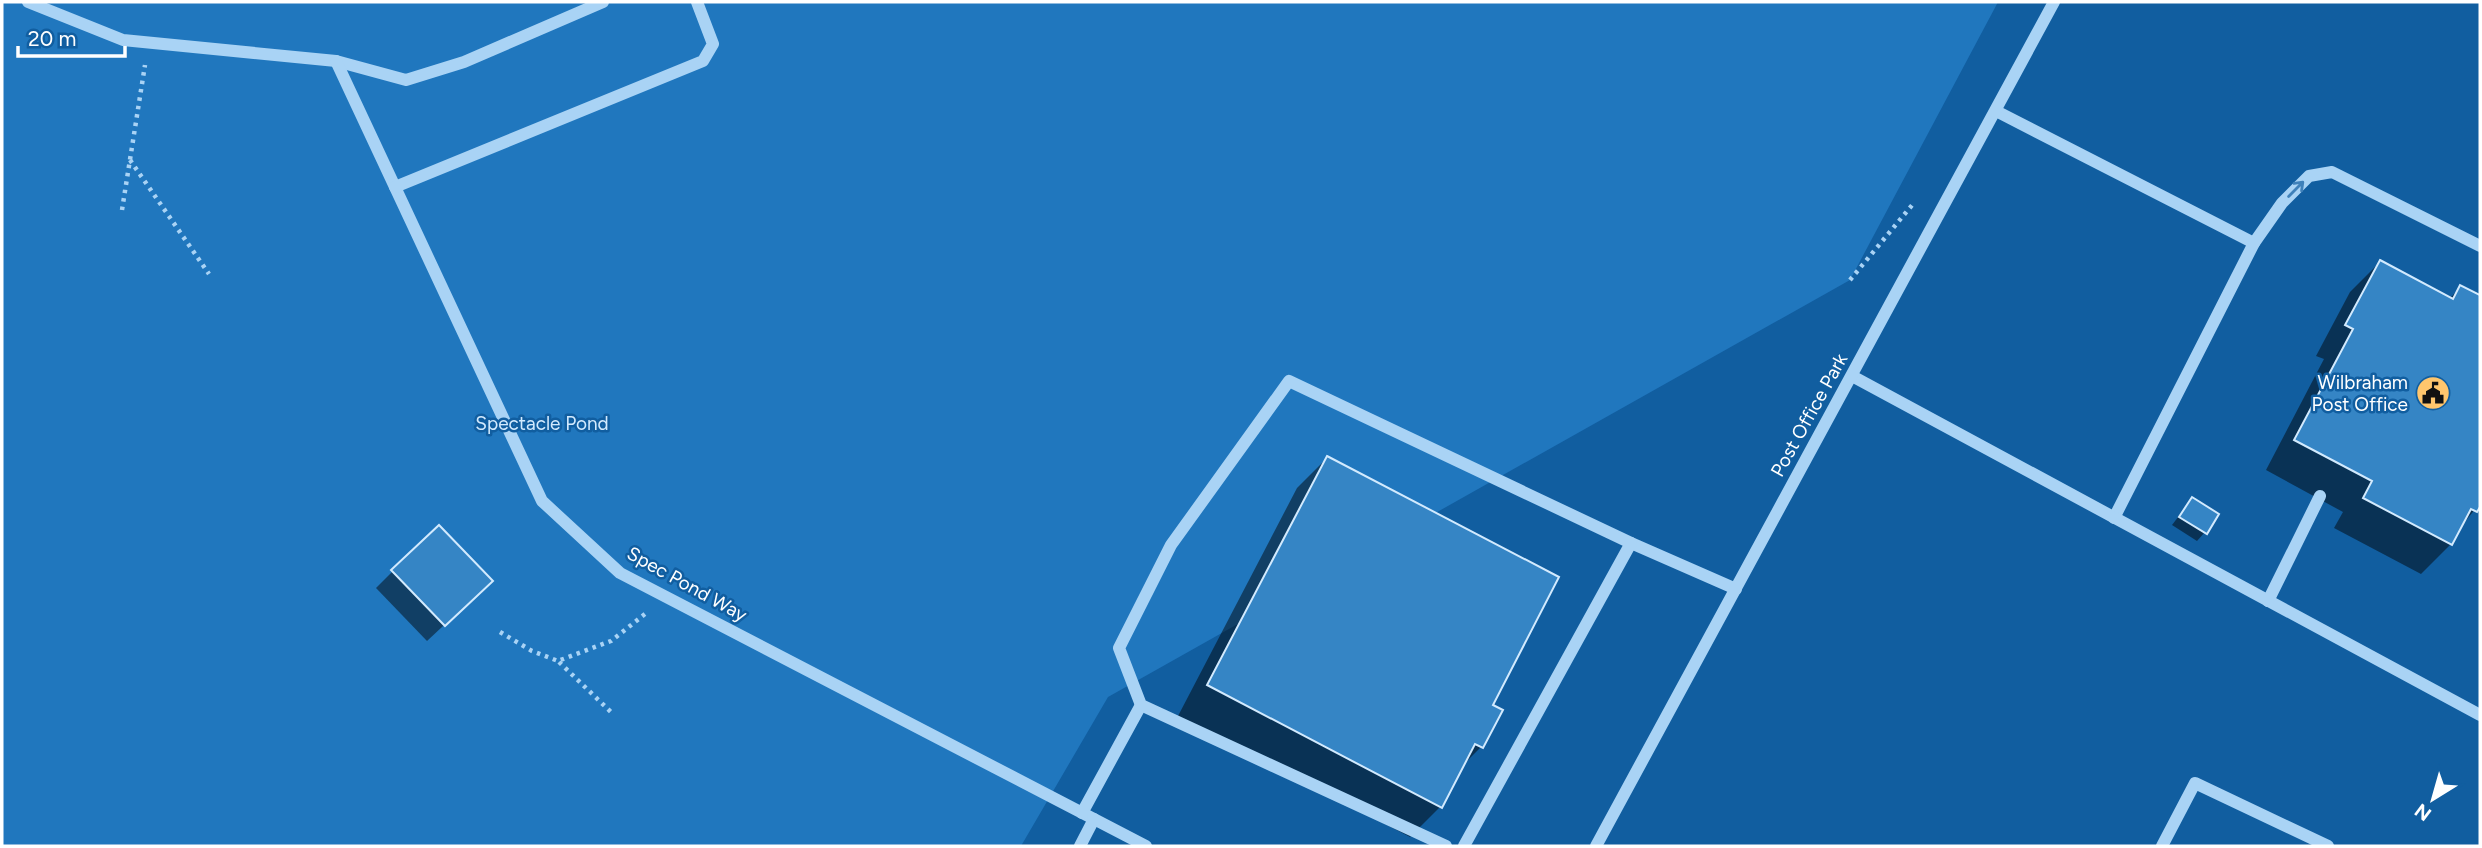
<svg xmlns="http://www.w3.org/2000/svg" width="2482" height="848" viewBox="0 0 2482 848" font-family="Figtree,sans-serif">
  <rect width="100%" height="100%" fill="#115ea0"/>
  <path fill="#2077be" d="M2,2H1998L1850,280L1108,697L1021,846H2Z"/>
  <g fill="#0007">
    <path d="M2380,262L2449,299L2461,287L2480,297V503L2460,528L2451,544L2421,574L2334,528L2343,512L2266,470L2324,359L2316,356L2350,292Z"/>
    <path d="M1327,458L1481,747L1461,767L1440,807L1410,837L1178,716L1297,488Z"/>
    <path d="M2192,499L2205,532L2197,541L2172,525Z"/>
    <path d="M393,571L473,598L427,641L376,588Z"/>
  </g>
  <g fill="#3585c5" stroke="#d2eafe" stroke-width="2">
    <path d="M2380,260L2453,299L2460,285L2480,295V507L2477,512L2471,509L2452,545L2363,498L2372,481L2294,440L2353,329L2345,325Z"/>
    <path d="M1327,456L1559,577L1493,705L1503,710L1483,748L1475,744L1442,808L1207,685Z"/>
    <path d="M2192,497L2219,514L2207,534L2179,517Z"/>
    <path d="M439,525L493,581L445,626L391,570Z"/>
  </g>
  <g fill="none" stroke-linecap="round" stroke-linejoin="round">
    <g stroke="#a9d3f5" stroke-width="4.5" stroke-dasharray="3.5 5" stroke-linecap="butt">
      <path d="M130,160L209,274"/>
      <path d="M122,210L145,65"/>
      <path d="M1850,280L1913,204"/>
      <path d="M500,632L532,651L558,661L611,641L645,614"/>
      <path d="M559,662L612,713"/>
    </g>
    <g stroke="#a9d3f5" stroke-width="12">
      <path d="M28,2L123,40L336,61L406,80L464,62L603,2"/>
      <path d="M336,61L542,501L620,573L1146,846"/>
      <path d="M1996,111L2254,243L2114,518"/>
      <path d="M395,187L703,61L713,44L697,2"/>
      <path d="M2254,243L2282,203L2309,176L2332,172L2480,246"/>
      <path d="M1852,376L2480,715"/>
      <path d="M1631,543L1736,589"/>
      <path d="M2268,601L2320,496"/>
      <path d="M1082,813L1141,705"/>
      <path d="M1080,846L1094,819"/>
      <path d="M1446,846L1141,705L1119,648L1171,545L1289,381L1631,543L1464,846"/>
      <path d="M1596,846L2054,2"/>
      <path d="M2162,846L2195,783L2328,846"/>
    </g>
  </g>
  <defs><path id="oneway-shaft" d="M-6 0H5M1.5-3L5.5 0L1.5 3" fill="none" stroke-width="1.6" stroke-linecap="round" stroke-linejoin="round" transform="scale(1.75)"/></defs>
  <use stroke="#3f81ba" href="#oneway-shaft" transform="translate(2296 189) rotate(-45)"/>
  <defs>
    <g id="civic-disc" transform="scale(1.75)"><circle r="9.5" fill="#ffc66d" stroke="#115ea0"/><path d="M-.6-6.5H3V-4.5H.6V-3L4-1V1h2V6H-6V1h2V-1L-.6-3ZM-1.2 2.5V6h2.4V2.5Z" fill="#111"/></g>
  </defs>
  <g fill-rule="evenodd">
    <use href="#civic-disc" x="2433" y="393"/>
  </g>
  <g text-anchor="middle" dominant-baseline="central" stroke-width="5" stroke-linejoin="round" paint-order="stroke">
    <g font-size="19" fill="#fff" stroke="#115ea0" text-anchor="end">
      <text x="2408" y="382">Wilbraham<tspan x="2408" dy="22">Post Office</tspan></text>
    </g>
    <g font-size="19" fill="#fff" stroke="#115ea0">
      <text transform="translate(1809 415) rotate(-61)">Post Office Park</text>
      <text transform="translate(687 584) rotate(29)">Spec Pond Way</text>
    </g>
    <g font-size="19" fill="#d2eafe" stroke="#115ea0">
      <text x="542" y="423">Spectacle Pond</text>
    </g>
  </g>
  <rect width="2482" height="848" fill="none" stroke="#ffffff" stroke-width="7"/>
  <g transform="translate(2433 799) rotate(217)" stroke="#115ea0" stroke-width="5" paint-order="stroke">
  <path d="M0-5L12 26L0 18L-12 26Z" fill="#ffffff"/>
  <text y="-10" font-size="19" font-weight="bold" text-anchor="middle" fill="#ffffff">N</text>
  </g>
  <path d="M18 46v10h107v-10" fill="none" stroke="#ffffff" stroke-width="3.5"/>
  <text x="28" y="46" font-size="21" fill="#ffffff" stroke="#115ea0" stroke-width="5" paint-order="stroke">20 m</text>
</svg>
